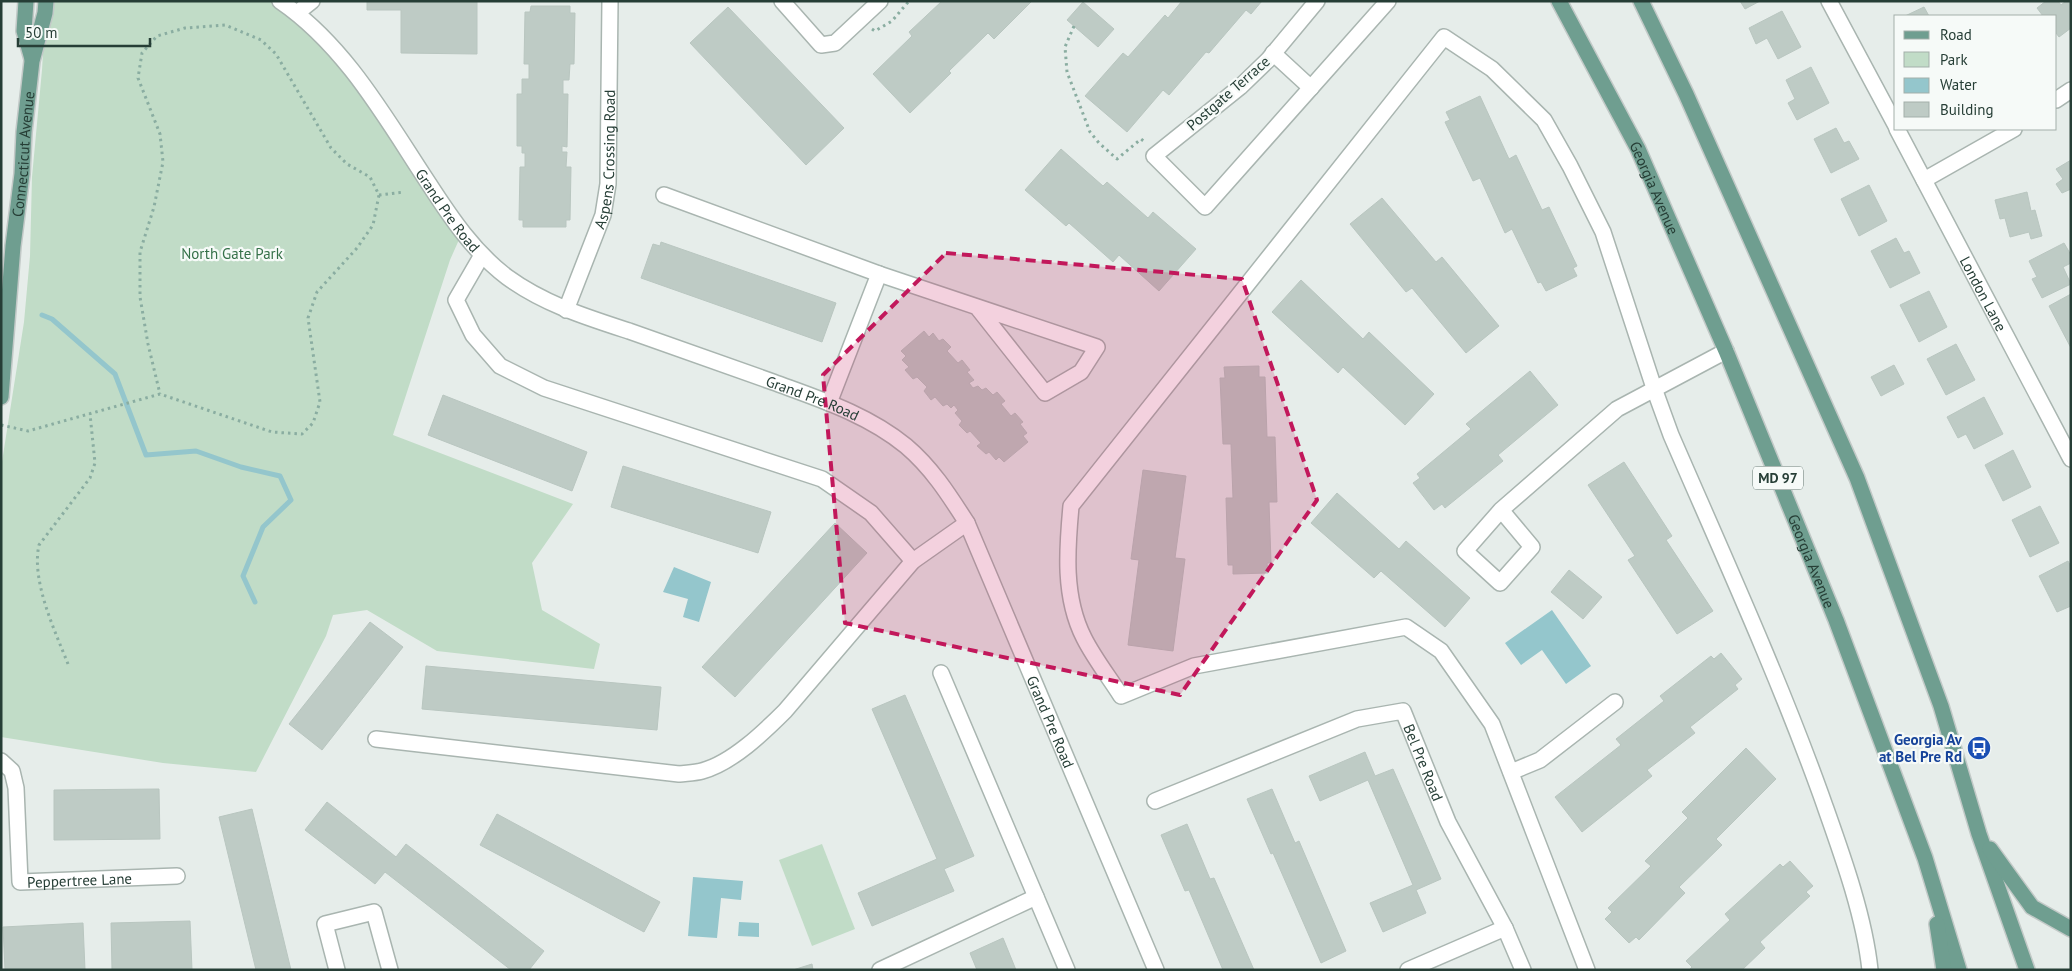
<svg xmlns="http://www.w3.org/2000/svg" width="2072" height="971" viewBox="0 0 2072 971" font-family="'PT Sans',sans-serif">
  <rect width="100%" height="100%" fill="#e6edea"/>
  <g fill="#c1dcc7">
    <path d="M46,1H280L321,35L462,233L450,260L393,435L573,504L532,563L542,610L600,644L594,669L437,651L367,610L333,615L326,636L256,772L163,763L1,737V468L24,322L30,256L32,177L42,70Z"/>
    <path d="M822,844L855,929L812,946L779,860Z"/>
  </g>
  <g fill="#94c6cc">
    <path d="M674,567L711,582L699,622L683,617L688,599L663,592Z"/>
    <path d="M1552,610L1591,666L1566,684L1542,650L1521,665L1505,643Z"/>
    <path d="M693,877L743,881L741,900L721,898L717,938L688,936Z"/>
    <path d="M739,922L759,923V937L738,936Z"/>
  </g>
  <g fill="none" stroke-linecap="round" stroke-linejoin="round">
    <path stroke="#94c6cc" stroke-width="5" d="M42,315L52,319L115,374L146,455L196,451L241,467L280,476L291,500L263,527L243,576L255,602"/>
  </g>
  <g fill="#becbc5" stroke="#b9c6c0">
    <path d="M367,1L477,2V54L401,53V10H367Z"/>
    <path d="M942,1H1032L994,39L988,33L949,71L951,73L910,113L873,74L912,36L909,32Z"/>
    <path d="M1182,1H1262L1251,14L1246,10L1209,53L1206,52L1169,95L1163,90L1127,132L1085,96L1123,53L1128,57L1165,15L1168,18Z"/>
    <path d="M1740,1H1760L1745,9Z"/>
    <path d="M2046,1H2058L2061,5L2066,1H2071V28L2059,37L2056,33V16H2043L2037,8Z"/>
    <path d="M1083,2L1114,29L1098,47L1067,20Z"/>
    <path d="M531,6H570V13H575L574,64H570L569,80H563V94H568L567,147L562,146V152H567L566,167H571L570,220H566V227H523V220H519L520,167H525V153H522V146H517V94H522V79H529V64H524L525,12H530Z"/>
    <path d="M728,7L844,128L806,165L690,43Z"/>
    <path d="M1924,7L1929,16H1905Z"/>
    <path d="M1782,11L1801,47L1778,59L1767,38L1756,44L1749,28Z"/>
    <path d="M1811,67L1829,103L1797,120L1788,103L1795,99L1786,80Z"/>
    <path d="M1480,96L1509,159L1516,155L1542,210L1549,207L1577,266L1573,268L1577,276L1546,291L1541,282L1538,283L1512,229L1505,233L1480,178L1473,181L1445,122L1450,120L1446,112Z"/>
    <path d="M1836,128L1844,143L1849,141L1859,159L1831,173L1814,139Z"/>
    <path d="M1061,149L1103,186L1107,182L1148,218L1153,212L1196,249L1159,291L1119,255L1113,262L1069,223L1066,226L1025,190Z"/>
    <path d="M2071,160V189L2062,193L2056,184L2063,179L2056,169Z"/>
    <path d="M1869,185L1887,221L1859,236L1841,199Z"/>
    <path d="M2027,192L2031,211L2035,210L2042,236L2031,239L2029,232L2010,237L2005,218L2000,219L1995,200Z"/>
    <path d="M1382,198L1436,262L1442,257L1499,326L1466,353L1412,288L1406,292L1350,224Z"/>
    <path d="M1896,238L1904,253L1909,251L1920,273L1890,288L1871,251Z"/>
    <path d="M661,242L836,303L822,342L641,278L653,244L660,246Z"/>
    <path d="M2064,243L2071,255V263L2063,267L2071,284L2042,298L2032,279L2037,277L2029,261Z"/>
    <path d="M1301,280L1363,339L1369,332L1434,394L1405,425L1343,367L1338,373L1272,312Z"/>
    <path d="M1929,291L1947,327L1919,342L1900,305Z"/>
    <path d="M2071,294V348L2049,306Z"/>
    <path d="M924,331L929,337L933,333L939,341L943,339L951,347L947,351L958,363L962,360L970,370L967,372L974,380L969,383L973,388L978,386L982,390L986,388L993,395L997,392L1005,401L1001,404L1011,416L1015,413L1023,422L1020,424L1027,433L1023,436L1028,442L1004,462L999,457L996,460L989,452L986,454L977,446L981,443L970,431L967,433L959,425L962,421L955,413L958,410L954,405L951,408L947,404L943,406L935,397L931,400L924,391L927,387L917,377L913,379L905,370L909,367L902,360L906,356L901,351Z"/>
    <path d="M1956,344L1975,380L1946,395L1927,359Z"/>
    <path d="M1894,365L1904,384L1881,396L1871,377Z"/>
    <path d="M1259,366V377H1265L1267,437H1275L1277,502H1269L1271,563H1267L1268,573L1233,574V565H1228L1226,498H1233L1231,444H1223L1220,378H1225L1224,367Z"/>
    <path d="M1530,371L1558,405L1498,455L1503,461L1445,508L1442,504L1434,510L1413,483L1420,478L1417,474L1471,429L1466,424Z"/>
    <path d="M443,395L587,452L572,491L428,435Z"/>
    <path d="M1984,397L2003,434L1974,449L1966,434L1958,438L1947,417Z"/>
    <path d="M2013,450L2031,487L2003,501L1985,465Z"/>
    <path d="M1624,462L1672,536L1666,540L1713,611L1677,634L1628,560L1635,556L1588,485Z"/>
    <path d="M623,466L771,512L758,553L611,507Z"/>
    <path d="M1143,470L1186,476L1175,558L1185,559L1173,651L1128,645L1139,560L1131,559Z"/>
    <path d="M1337,493L1399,549L1406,541L1470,598L1445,627L1381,571L1374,578L1311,523Z"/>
    <path d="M2040,506L2059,543L2030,557L2012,520Z"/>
    <path d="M835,523L867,553L735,697L702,667Z"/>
    <path d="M2068,561L2071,567V606L2057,612L2039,576Z"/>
    <path d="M1569,570L1602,597L1583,619L1551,592Z"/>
    <path d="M370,622L403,647L322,750L289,724Z"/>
    <path d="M1721,653L1742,679L1735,685L1738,689L1690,727L1695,733L1647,770L1652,776L1582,832L1555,797L1621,745L1616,739L1664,701L1660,696L1711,656L1714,659Z"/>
    <path d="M426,666L661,687L657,730L422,709Z"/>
    <path d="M905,695L974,856L944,869L954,891L872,926L858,893L937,859L872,709Z"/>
    <path d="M1746,748L1776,779L1716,839L1722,845L1679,887L1685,893L1639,940L1636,937L1629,943L1605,919L1612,912L1608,908L1651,866L1645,861L1688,818L1682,812Z"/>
    <path d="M1365,752L1375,776L1393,769L1441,879L1416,890L1426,913L1383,932L1370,903L1413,885L1368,780L1320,801L1309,776Z"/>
    <path d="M159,789L160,839L54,840V790Z"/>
    <path d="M1272,789L1295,843L1299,841L1346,951L1321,963L1273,853L1271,854L1247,799Z"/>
    <path d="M327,802L396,857L406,844L544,951L529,970H511L385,872L375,884L305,830Z"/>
    <path d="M252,809L291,970H256L219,817Z"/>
    <path d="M497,814L660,902L644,932L480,845Z"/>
    <path d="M1187,824L1210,879L1214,878L1254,970H1223L1189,890L1185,891L1161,835Z"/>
    <path d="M1790,861L1813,886L1806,892L1810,896L1760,942L1765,948L1742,970H1689L1692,967L1686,961L1730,920L1725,914L1780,864L1783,867Z"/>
    <path d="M190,921L192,970H112L111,923Z"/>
    <path d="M83,923L85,970H5L3,927Z"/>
    <path d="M1003,938L1016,970H977L970,953Z"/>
    <path d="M812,964L813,970H793Z"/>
  </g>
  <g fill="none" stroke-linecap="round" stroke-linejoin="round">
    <g stroke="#a9b5b0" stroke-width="18">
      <g id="minor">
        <path id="s1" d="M280,1C346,46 386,119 429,184C451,218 474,252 507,277C544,304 586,317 629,331C677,348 725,365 773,382C819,399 867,414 906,446C932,468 949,495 967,523L1156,970"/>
        <path d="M782,1L821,45L835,43L880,1"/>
        <path d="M1317,1L1268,60L1240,87L1154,156L1205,207L1388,1"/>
        <path d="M1829,1L1896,126"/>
        <path d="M297,13L312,1"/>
        <path d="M1273,53L1311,88"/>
        <path d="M2056,100L2071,90"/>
        <path id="s2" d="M1897,129L2071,459"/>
        <path d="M1924,180L2014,129"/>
        <path d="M664,195L879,274L1097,347L1081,372L1045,393L977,307"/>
        <path d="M482,255L456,300L473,335L500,366L544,388L822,479L871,513L913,561"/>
        <path id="s3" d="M566,310L603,215L608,184L610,1"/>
        <path d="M829,403L879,274"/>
        <path d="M1501,510L1532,547L1500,583L1465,551L1501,510L1617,409L1726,351"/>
        <path d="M941,673L1067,970"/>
        <path d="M376,739L679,774C686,773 695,773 702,771C732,763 764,732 785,711L913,561L967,523"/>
        <path id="s4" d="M1,761L12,771L16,788L20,882L177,876"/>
        <path d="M1511,772L1540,760L1615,702"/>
        <path id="s5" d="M1155,801L1357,719L1403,711L1448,822L1505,928L1523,970"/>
        <path d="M337,970L325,924L374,912L390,970"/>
        <path d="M880,970L1036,897"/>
        <path d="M1408,970L1505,928"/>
        <path d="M1587,970L1492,724L1441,651L1406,627L1194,666L1121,696C1109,677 1094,658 1084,638C1063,597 1067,549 1071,506L1444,37L1492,69L1544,120L1570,166L1603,232L1655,391L1671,435C1723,555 1777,673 1821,795C1840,849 1864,913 1870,970"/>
      </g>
    </g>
    <g stroke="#c2c9c7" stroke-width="18">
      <g id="major">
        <path d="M26,1L24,31L32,59"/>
        <path id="s6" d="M1559,1L1638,149L1726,351L1836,620L1925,858L1959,970"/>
        <path d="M1641,1L1686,94L1857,478L1941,706L1979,834L2027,970"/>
        <path id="s7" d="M1,397L13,246L22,174L24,132L32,61L45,13L46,1"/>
        <path d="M1990,849L2032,907L2071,929"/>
        <path d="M1937,924L1944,970"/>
      </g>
    </g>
    <g stroke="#8aada1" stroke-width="3" stroke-dasharray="2.5 4" stroke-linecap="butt">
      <path d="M1074,26L1065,47L1067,72L1090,132L1099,143L1117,159L1141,139L1146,143"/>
      <path d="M872,29L875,31L892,21L909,1"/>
      <path d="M379,195L404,192"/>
      <path d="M1,425L28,431L160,394L272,432L302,434L313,423L320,402L308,318L317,292L357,248L373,225L379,195L370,177L347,164L331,148L276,54L261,40L225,25L185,28L157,36L142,53L138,78L160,134L163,162L154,207L140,252V297L148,344L160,394"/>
      <path d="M68,664C55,631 31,581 39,545L90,478L95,463L90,414"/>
    </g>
    <use href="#minor" stroke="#fff" stroke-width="15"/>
    <use href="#major" stroke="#6f9e90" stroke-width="15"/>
  </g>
  <path fill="#c2185b" fill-opacity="0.2" stroke="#c2185b" stroke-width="4" stroke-dasharray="10 6" stroke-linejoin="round" d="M946,253L1242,279L1317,500L1180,695L845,623L823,375Z"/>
  <defs>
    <g id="bus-disc" transform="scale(1.25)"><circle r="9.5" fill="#1a4fb4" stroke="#f6faf8"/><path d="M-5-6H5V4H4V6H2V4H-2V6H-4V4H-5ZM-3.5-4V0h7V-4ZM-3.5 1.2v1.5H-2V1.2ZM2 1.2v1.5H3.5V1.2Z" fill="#fff"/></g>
  </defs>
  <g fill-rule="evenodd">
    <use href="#bus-disc" x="1979" y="748"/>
  </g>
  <g text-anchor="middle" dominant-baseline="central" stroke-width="4.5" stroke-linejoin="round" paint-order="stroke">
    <rect fill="#f6faf8" stroke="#647670" stroke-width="1" x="1753" y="466.5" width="50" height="23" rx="4"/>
    <g font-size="14" font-weight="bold" fill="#263e36">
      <text x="1778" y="478">MD 97</text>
    </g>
    <g font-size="15" fill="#263e36" stroke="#f6faf8">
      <text transform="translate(1228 93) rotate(-41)">Postgate Terrace</text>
      <text stroke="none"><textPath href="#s7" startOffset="244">Connecticut Avenue</textPath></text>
      <text stroke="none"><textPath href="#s3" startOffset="158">Aspens Crossing Road</textPath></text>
      <text stroke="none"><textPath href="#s6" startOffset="210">Georgia Avenue</textPath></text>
      <text stroke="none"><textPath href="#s1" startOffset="270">Grand Pre Road</textPath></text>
      <text stroke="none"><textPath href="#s2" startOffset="186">London Lane</textPath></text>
      <text stroke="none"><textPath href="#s1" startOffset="689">Grand Pre Road</textPath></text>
      <text stroke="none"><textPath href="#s6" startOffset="615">Georgia Avenue</textPath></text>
      <text stroke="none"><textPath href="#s1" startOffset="1109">Grand Pre Road</textPath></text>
      <text stroke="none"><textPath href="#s5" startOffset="320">Bel Pre Road</textPath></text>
      <text stroke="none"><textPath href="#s4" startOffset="186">Peppertree Lane</textPath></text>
    </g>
    <g font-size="15" fill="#357149" stroke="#f6faf8">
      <text x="232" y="253">North Gate Park</text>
    </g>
    <g font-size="15" font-weight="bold" fill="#164399" stroke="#f6faf8" text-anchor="end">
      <text x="1962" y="739">Georgia Av<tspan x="1962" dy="17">at Bel Pre Rd</tspan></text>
    </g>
  </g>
  <rect width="2072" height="971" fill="none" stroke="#263e36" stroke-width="5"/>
  <rect x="1894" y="15" width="162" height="115" fill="#f6faf8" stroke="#a3afaa"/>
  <rect x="1904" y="31" width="25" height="8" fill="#6f9e90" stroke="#a3afaa"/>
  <text x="1940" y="40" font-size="15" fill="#263e36">Road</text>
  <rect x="1904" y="52" width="25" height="15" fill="#c1dcc7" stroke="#a3afaa"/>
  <text x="1940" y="65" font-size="15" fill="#263e36">Park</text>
  <rect x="1904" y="78" width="25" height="15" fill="#94c6cc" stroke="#a3afaa"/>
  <text x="1940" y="90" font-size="15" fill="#263e36">Water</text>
  <rect x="1904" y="102" width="25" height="15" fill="#becbc5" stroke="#a3afaa"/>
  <text x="1940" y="115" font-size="15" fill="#263e36">Building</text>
  <path d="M18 38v8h132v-8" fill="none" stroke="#263e36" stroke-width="2.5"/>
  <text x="25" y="38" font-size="15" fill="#263e36" stroke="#f6faf8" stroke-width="4" paint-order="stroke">50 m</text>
</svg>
